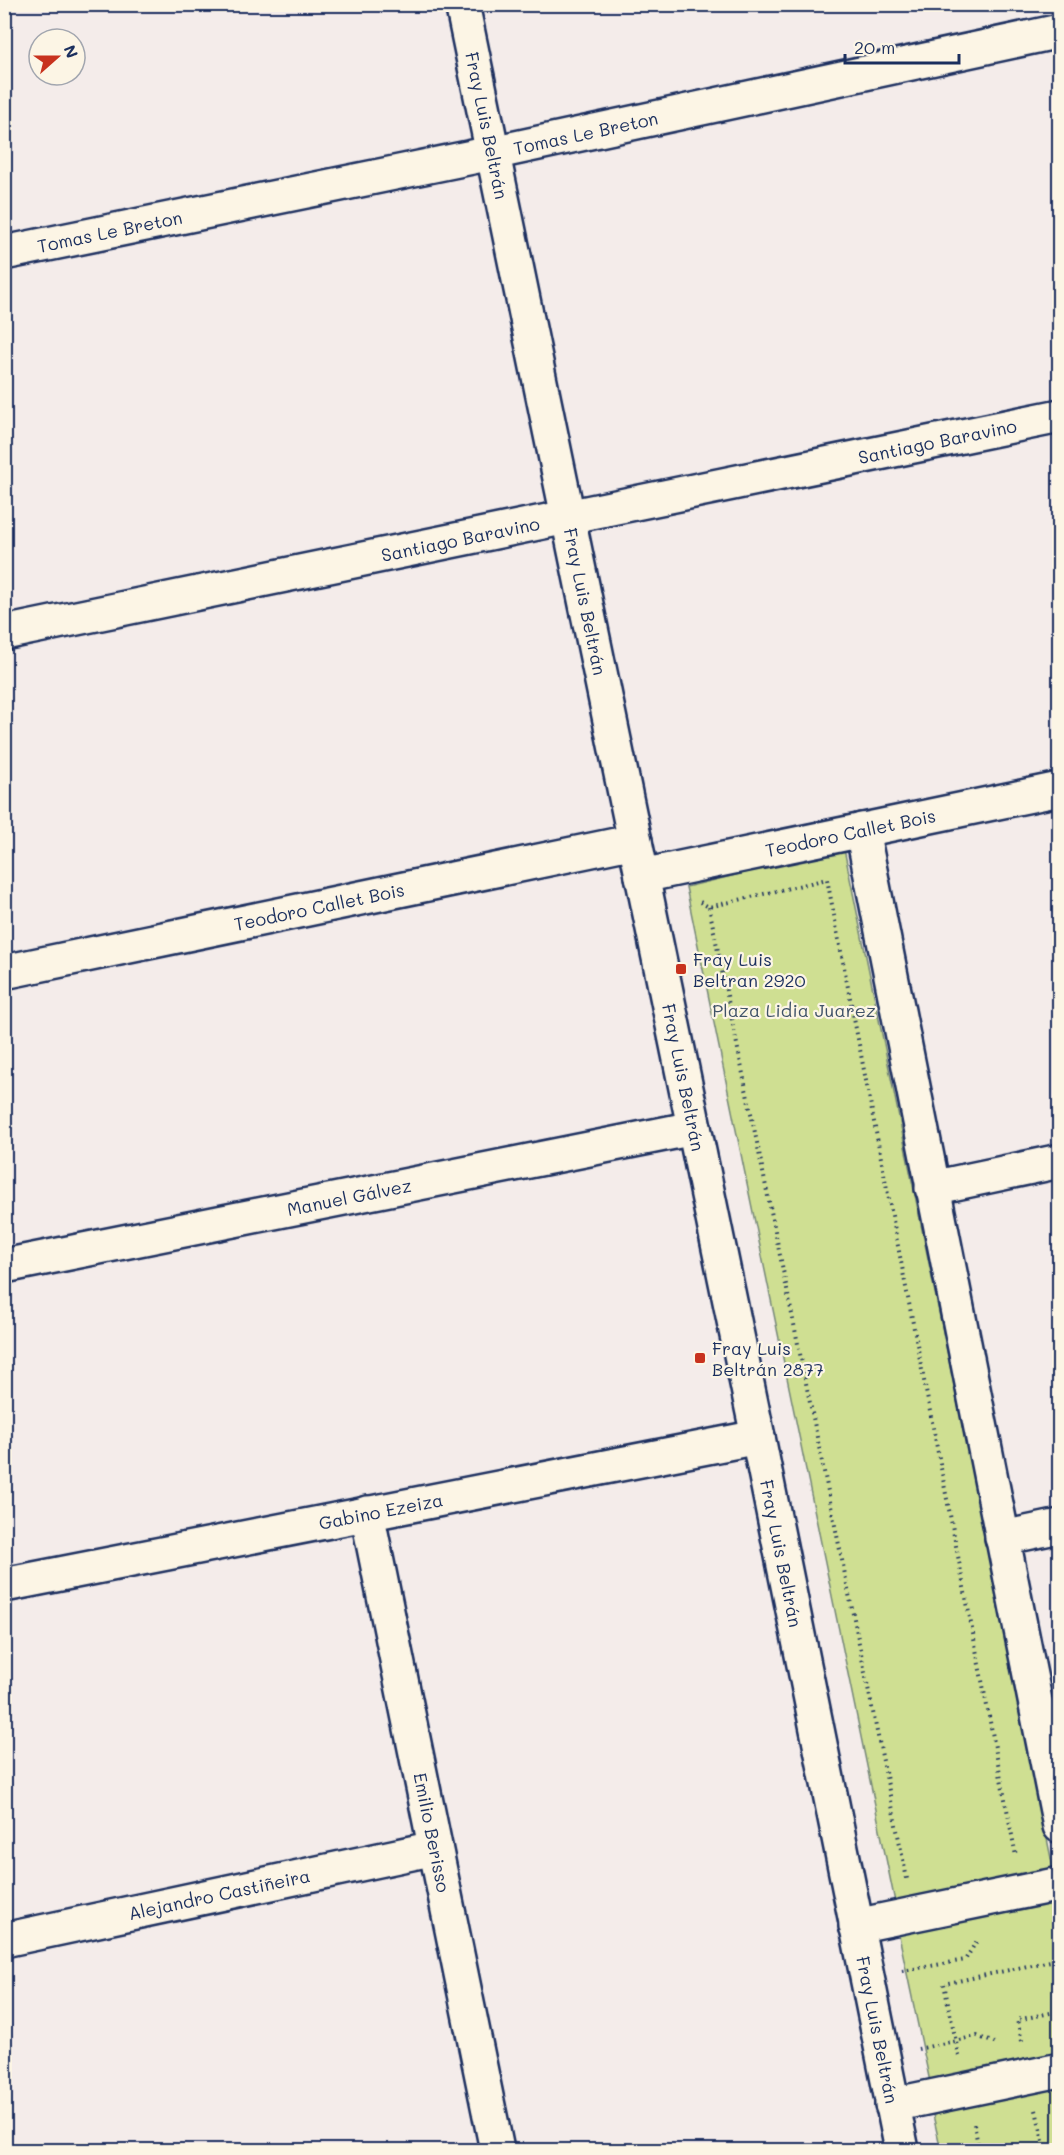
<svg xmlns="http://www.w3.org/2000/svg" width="1064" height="2155" viewBox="0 0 1064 2155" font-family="Mali,sans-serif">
  <rect width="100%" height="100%" fill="#f4ecea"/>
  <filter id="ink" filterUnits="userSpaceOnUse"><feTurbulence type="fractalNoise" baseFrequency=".0167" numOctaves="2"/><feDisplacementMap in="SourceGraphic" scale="12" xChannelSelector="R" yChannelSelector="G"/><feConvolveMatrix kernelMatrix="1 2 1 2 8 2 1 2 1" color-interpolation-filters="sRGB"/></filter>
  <g filter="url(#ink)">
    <g fill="#cfdf92" stroke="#758778" stroke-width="1.5">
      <path d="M844,849L1053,1868L895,1902L686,887Z"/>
      <path d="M1059,1898V2055L930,2082L898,1931Z"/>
      <path d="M1059,2086V2150H941L933,2115Z"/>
    </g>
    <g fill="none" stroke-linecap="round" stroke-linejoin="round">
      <g stroke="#1b2f5e" stroke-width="38">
        <g id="minor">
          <path id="s1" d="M4,253L492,153L1060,31"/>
          <path id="s2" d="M4,633L567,517"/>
          <path d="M862,830L1060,1826"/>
          <path id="s3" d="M642,876L1060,789"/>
          <path id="s4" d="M4,972L635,841"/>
          <path d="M932,1188L1060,1161"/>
          <path id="s5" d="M4,1266L694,1128"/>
          <path id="s6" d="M367,1513L497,2150"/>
          <path d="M1002,1538L1060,1526"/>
          <path id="s7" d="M4,1585L758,1437"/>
          <path d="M856,1926L1060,1884"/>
          <path id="s8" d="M4,1940L435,1848"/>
          <path d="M892,2105L1060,2070"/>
        </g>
      </g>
      <g stroke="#1b2f5e" stroke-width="38">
        <g id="major">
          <path id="s9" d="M462,4L758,1437L902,2150"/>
          <path id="s10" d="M567,517L1060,416"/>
        </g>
      </g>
      <g stroke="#1b2f5e" stroke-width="4" stroke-dasharray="1.5 4.5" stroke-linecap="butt">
        <path d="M700,902L709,907L827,879L1016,1856"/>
        <path d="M709,907L907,1879"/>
        <path d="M902,1971L965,1960L978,1939"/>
        <path d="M1022,2041L1017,2020L1060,2011"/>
        <path d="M918,2049L977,2036L997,2044"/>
        <path d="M959,2056L944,1984L1060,1959"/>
        <path d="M1036,2110L1045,2150"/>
        <path d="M974,2124L979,2150"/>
      </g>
      <use href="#minor" stroke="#fcf5e5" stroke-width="33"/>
      <use href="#major" stroke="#fcf5e5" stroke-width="33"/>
    </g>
  </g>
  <g fill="#c8321e" stroke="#fcf5e5" stroke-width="2">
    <rect x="675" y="963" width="12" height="12" rx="3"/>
    <rect x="694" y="1352" width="12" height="12" rx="3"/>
  </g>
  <g text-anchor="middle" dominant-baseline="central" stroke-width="4.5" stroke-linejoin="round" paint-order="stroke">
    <g font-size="18" fill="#1b2f5e" stroke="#fcf5e5">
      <text stroke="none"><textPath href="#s9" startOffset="124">Fray Luis Beltrán</textPath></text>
      <text stroke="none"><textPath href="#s1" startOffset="594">Tomas Le Breton</textPath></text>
      <text stroke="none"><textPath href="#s1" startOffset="108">Tomas Le Breton</textPath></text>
      <text stroke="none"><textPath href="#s10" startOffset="378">Santiago Baravino</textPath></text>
      <text stroke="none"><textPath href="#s2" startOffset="466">Santiago Baravino</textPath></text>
      <text stroke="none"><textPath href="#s9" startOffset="610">Fray Luis Beltrán</textPath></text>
      <text stroke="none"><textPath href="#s3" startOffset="213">Teodoro Callet Bois</textPath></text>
      <text stroke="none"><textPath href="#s4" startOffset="322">Teodoro Callet Bois</textPath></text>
      <text stroke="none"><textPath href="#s9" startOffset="1096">Fray Luis Beltrán</textPath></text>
      <text stroke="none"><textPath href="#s5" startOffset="352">Manuel Gálvez</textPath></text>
      <text stroke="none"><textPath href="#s7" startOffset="384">Gabino Ezeiza</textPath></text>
      <text stroke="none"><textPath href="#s9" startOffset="1582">Fray Luis Beltrán</textPath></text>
      <text stroke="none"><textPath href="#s6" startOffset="326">Emilio Berisso</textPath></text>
      <text stroke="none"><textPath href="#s8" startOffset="220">Alejandro Castiñeira</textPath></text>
      <text stroke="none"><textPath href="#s9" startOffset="2068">Fray Luis Beltrán</textPath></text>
    </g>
    <g font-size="18" fill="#1b2f5e" stroke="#fcf5e5" text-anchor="start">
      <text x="693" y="959">Fray Luis<tspan x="693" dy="21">Beltran 2920</tspan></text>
      <text x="712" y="1348">Fray Luis<tspan x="712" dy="21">Beltrán 2877</tspan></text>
    </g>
    <g font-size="18" fill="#3f5268" stroke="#fcf5e5">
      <text x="794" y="1010">Plaza Lidia Juarez</text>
    </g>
  </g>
  <rect width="1064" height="2155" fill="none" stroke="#fcf5e5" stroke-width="24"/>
  <rect x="12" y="12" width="1040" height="2131" fill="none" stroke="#1b2f5e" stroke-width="2" filter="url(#ink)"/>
  <g transform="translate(57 57) rotate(69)"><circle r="28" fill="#fcf5e5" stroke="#a2a6af" stroke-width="1.5"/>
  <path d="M0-4.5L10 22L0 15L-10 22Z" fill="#c8321e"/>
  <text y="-9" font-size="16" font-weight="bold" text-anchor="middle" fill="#1b2f5e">N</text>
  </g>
  <path d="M845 54v9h114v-9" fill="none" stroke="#1b2f5e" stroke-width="3"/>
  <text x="854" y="54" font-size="18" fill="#1b2f5e" stroke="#fcf5e5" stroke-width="4.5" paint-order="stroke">20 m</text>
</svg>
